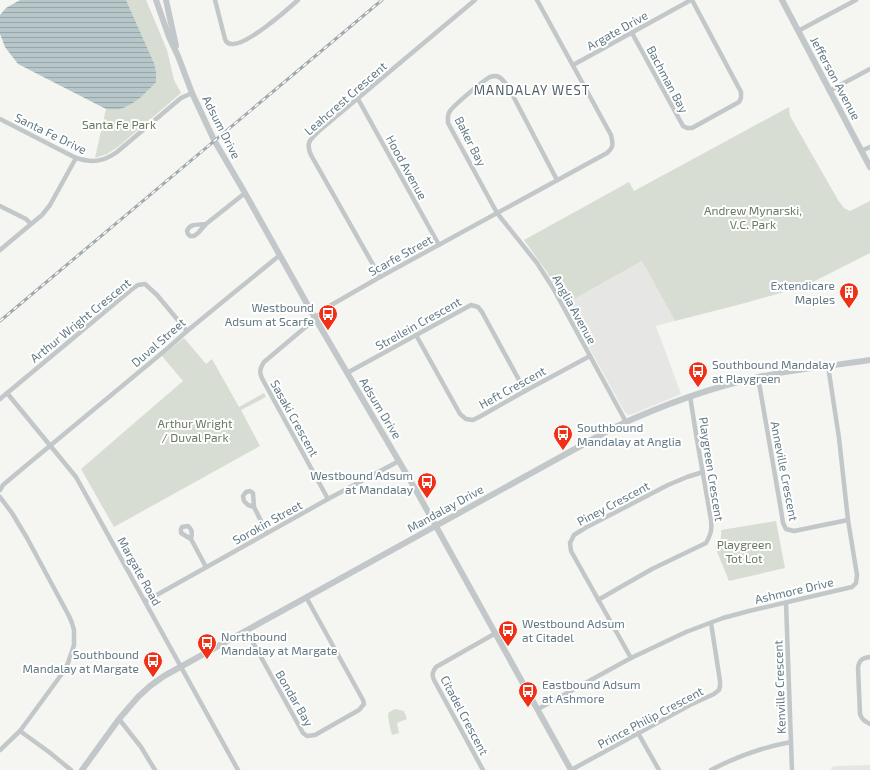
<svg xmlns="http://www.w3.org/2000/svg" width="870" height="770" viewBox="0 0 870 770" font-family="'Exo 2',sans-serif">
  <defs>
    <pattern id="water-rules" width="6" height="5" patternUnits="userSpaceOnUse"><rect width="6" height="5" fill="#b7c7c9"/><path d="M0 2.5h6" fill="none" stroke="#98a6a9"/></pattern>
  </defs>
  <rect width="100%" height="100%" fill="#f5f5f1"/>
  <g fill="#e6e6e4">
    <path d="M642,261L675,321L656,326L681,394L633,414L628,415L624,411L565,304Z"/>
    <path d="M870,765V770H831L832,767L835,766Z"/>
  </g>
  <g fill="#d7ddd2">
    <path d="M126,0H146L167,50L174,80L181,93L119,146L107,154L95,158L106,109C126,110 133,102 148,91L154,63Z"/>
    <path d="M789,107L790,116L838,200L844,208L850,211L870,201V253L805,286L745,303L675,321L642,261L565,304L547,272L524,240L629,182L634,191Z"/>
    <path d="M184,338L206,364L212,359L239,407L264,393L266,397L241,410L260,446L114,527L81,469L183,381L162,356Z"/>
    <path d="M776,521L785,568L729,581L715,547C720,541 722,538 721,530Z"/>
    <path d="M395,709L404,711L407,719L397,723L399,733L392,735L389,723L388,713Z"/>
  </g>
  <path fill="url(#water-rules)" d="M20,0H126L154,63L156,72V82C147,92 136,103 123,108C118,110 112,109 106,109L18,64L5,47L0,34V15L6,8Z"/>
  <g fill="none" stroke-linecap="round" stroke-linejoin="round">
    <g stroke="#c2c7c9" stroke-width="4.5">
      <path d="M215,0L225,39C226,42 228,44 232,44C246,46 287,10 298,0"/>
      <path d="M798,31L856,0"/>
      <path d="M632,33L683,126L687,128H692L739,102L741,98V92L692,0"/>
      <path d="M573,65L691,0"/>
      <path d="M829,91L870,69"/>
      <path d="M358,99L439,245"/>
      <path d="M0,119L76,158C92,163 103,162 117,152L181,98L192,93"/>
      <path d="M861,151L870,147"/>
      <path d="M557,180L511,92C507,86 503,77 496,76C494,76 492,76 490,77C484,80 454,105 450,111C447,115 448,118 448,123L497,213L537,263L553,288L626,422"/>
      <path d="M0,206L26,219L31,224"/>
      <path d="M206,224C199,225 190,223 187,231L188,234L190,236H194L198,233L206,224L245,193"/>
      <path d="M0,250L42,215L50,205L76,158"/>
      <path d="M380,277L311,155C305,142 311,139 320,130L475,0"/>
      <path d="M416,335L460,414L466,419L473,420L481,416L525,391L590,356"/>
      <path d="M347,373L471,305L478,307L482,312L525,391"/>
      <path d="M758,377L781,510L783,523L786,529L794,531L848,520"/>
      <path d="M7,393L76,477L238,770"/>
      <path d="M0,399L131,290L138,285L145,284L157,295L187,331"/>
      <path d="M0,490L3,485L22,469L168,348L187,331L280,255"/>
      <path d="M0,497L12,513L27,538L69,616L72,623L74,630V645L68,663L64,671L20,731L0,750"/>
      <path d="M328,499L264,382C259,373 259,370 264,362L308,325L326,308L380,277L607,153C614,147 613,144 611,135L537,0"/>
      <path d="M254,507L248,505L244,501L243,496L246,492L250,491L253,493L254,507L267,533"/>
      <path d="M191,539C192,534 193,530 188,526L182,527L181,529V533L191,539L206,567"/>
      <path d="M598,600L652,569L706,543C711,534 712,530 711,520L696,434L690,396"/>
      <path d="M146,601L328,499L399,461"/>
      <path d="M786,603L792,770"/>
      <path d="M246,630L303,733L307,736L315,735L359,710L364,704L363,700L306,597"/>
      <path d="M870,657C862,658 859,660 858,668L860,714C862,720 865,721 870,724"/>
      <path d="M631,658L571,551L570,543L574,535L585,528L668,485L687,477L703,472"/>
      <path d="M538,709L631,658L686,632L723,618L749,611L852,587L856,583L857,575L848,520L839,438L828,366"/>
      <path d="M119,719L141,747L155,770"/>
      <path d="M20,731L49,752L71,770"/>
      <path d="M638,733L659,770"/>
      <path d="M483,770L434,680C432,675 432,672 436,667L496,633"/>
      <path d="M571,770L690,705L714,694L719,690L720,686V681L711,623"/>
      <path d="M711,770C736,757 763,747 791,742"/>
    </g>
    <g stroke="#c2c7c9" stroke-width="6">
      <path d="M156,0L169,37L178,56L192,93L214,140L245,193L315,318L417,492L571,770"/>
      <path d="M166,0L176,46"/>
      <path d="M782,0L870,167"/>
      <path d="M82,770L119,719L138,697L150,686L164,676L613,428C660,406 708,388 759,377C795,369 833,366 870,360"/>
    </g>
    <g stroke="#a0a9ad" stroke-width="3">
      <path id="rail" d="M0,321L382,0"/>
    </g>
    <use href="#rail" stroke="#fff" stroke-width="1.5" stroke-dasharray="4.5" stroke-linecap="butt"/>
  </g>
  <defs>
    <g id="building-pin" transform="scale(1)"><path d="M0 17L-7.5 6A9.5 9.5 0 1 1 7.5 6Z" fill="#ef3017" stroke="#fff"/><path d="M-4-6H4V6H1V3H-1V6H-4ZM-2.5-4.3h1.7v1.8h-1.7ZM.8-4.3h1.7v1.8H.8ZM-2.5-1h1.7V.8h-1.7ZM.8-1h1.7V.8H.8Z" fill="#fff"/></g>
    <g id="bus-pin" transform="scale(1)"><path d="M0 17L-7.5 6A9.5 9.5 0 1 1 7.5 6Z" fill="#ef3017" stroke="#fff"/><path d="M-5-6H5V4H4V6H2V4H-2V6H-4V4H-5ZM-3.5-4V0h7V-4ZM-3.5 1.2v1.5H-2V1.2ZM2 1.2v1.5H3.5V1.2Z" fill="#fff"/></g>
  </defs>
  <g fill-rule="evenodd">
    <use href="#building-pin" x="849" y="292"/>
    <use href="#bus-pin" x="328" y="314"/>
    <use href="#bus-pin" x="698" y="371"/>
    <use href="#bus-pin" x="563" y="434"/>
    <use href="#bus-pin" x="427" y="482"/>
    <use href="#bus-pin" x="508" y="630"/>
    <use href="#bus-pin" x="207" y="643"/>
    <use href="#bus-pin" x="153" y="661"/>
    <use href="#bus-pin" x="528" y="691"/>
  </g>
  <g text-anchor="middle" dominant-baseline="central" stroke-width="4" stroke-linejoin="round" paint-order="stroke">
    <g font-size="12" fill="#627984" stroke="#fff">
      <text transform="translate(617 30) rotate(-29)">Argate Drive</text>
      <text transform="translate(836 78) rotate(62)">Jefferson Avenue</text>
      <text transform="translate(668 79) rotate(62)">Bachman Bay</text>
      <text transform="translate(345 98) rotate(-41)">Leahcrest Crescent</text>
      <text transform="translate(222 127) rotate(63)">Adsum Drive</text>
      <text transform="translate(51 133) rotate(26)">Santa Fe Drive</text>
      <text transform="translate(471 141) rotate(63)">Baker Bay</text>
      <text transform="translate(407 167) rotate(61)">Hood Avenue</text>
      <text transform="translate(400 255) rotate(-29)">Scarfe Street</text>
      <text transform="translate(575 309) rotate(61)">Anglia Avenue</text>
      <text transform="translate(80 320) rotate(-39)">Arthur Wright Crescent</text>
      <text transform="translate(418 323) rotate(-29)">Streilein Crescent</text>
      <text transform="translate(158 342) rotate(-41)">Duval Street</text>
      <text transform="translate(512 387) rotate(-29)">Heft Crescent</text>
      <text transform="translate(381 408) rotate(59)">Adsum Drive</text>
      <text transform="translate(295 418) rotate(61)">Sasaki Crescent</text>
      <text transform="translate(712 469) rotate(81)">Playgreen Crescent</text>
      <text transform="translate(785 471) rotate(79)">Anneville Crescent</text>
      <text transform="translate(613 503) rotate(-28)">Piney Crescent</text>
      <text transform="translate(445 508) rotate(-29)">Mandalay Drive</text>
      <text transform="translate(267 522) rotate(-29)">Sorokin Street</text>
      <text transform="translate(140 571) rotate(61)">Margate Road</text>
      <text transform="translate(794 590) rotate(-13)">Ashmore Drive</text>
      <text transform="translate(779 687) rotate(-92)">Kenville Crescent</text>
      <text transform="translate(295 698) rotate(60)">Bondar Bay</text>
      <text transform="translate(465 715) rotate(62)">Citadel Crescent</text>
      <text transform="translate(650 717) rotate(-28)">Prince Philip Crescent</text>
    </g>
    <g font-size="12" fill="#697b61" stroke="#fff">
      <text x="119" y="124">Santa Fe Park</text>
      <text x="753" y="210">Andrew Mynarski,<tspan x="753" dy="14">V.C. Park</tspan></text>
      <text x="195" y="423">Arthur Wright<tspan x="195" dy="14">/ Duval Park</tspan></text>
      <text x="744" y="544">Playgreen<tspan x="744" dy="14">Tot Lot</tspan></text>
    </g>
    <g font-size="12" fill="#627984" stroke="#fff" text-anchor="start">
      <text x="835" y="285" text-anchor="end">Extendicare<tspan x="835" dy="14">Maples</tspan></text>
      <text x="314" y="307" text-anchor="end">Westbound<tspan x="314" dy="14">Adsum at Scarfe</tspan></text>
      <text x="712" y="364">Southbound Mandalay<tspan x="712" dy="14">at Playgreen</tspan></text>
      <text x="577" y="427">Southbound<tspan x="577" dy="14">Mandalay at Anglia</tspan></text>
      <text x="413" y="475" text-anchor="end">Westbound Adsum<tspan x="413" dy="14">at Mandalay</tspan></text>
      <text x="522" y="623">Westbound Adsum<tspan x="522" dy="14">at Citadel</tspan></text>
      <text x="221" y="636">Northbound<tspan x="221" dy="14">Mandalay at Margate</tspan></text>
      <text x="139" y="654" text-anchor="end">Southbound<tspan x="139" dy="14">Mandalay at Margate</tspan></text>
      <text x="542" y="684">Eastbound Adsum<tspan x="542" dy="14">at Ashmore</tspan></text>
    </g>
    <g font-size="13" letter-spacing="1" fill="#506169" stroke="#fff">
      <text x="532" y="90">MANDALAY WEST</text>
    </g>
  </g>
</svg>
